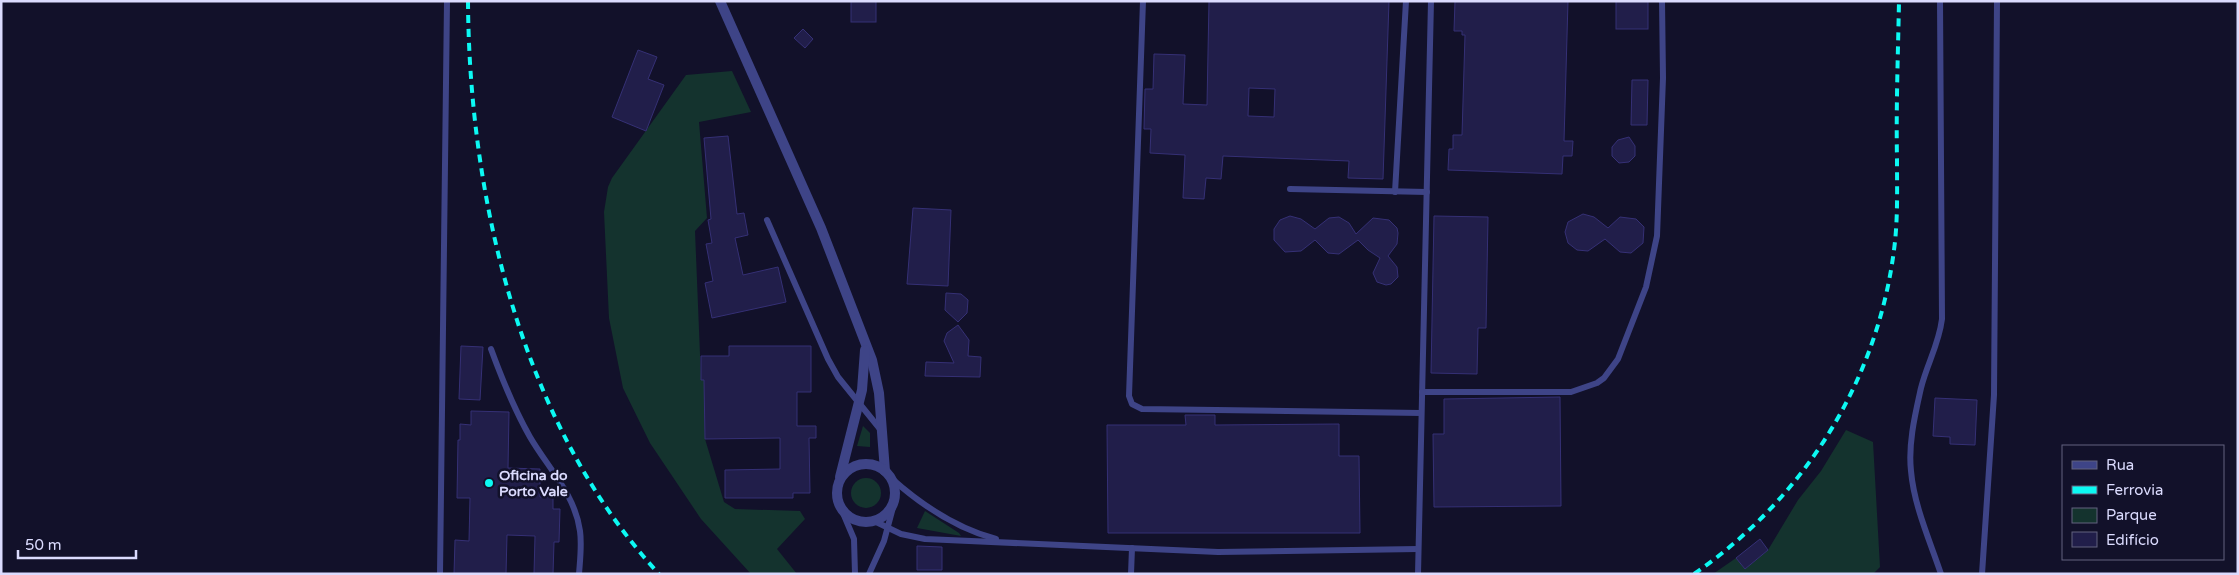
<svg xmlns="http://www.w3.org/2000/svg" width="2239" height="575" viewBox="0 0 2239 575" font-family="'Varela Round',sans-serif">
  <rect width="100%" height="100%" fill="#12112a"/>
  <g fill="#14332e">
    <path d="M732,71L751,112L699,122L707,218L695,231L701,379L704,380L705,439L724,502L735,509L800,511L805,519L777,549L797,574H751L701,519L650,443L623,388L609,318L604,212L608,187L612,178L686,75Z"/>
    <path d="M863,426L870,433V447L857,446Z"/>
    <path d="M1846,430L1873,442L1880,567L1873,574H1713L1736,558L1745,569L1768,550L1798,500L1821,471Z"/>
    <circle cx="866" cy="493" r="15"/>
    <path d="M925,511L959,533L961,536L917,528Z"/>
  </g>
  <g fill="#211e4a" stroke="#353075" fill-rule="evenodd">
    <rect x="851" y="1" width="25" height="21"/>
    <path d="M1209,1H1389L1383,179L1348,178L1349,161L1223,156L1221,179L1206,178L1204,199L1183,198L1185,155L1150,153L1151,129H1144L1145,89H1153L1154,54L1185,55L1183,104L1207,105ZM1249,88L1275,89L1274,117L1248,116Z"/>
    <path d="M1455,1H1568L1564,141H1573L1572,156H1563L1562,174L1448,170L1449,149H1453V135H1462L1465,35H1462V31H1454Z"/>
    <rect x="1616" y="1" width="32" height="28"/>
    <path d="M803,29L813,39L805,48L794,38Z"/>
    <path d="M638,50L657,57L648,79L664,85L646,131L612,117Z"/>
    <path d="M1632,80H1648L1647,125H1631Z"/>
    <path d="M728,136L737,214L744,213L748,235L735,238L743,275L778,267L786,302L712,318L705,283L713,281L706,244L712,243L708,220L711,219L704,138Z"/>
    <path d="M1629,137L1635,146V156L1629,162L1619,163L1612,156V147L1618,140Z"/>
    <path d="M913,208L951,210L948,286L907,284Z"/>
    <path d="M1583,214L1594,217L1608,228L1620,217L1636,219L1644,227L1643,243L1631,253L1620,252L1605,239L1588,251L1577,250L1568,243L1565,232L1568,222Z"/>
    <path d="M1290,216L1301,219L1315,229L1329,218L1339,217L1349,223L1356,234L1373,218L1389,220L1397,228L1398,233L1397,244L1388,256L1397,267L1398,277L1391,284L1386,285L1377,282L1373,273L1380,258L1368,250L1358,240L1339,254L1328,253L1315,240L1301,251L1285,252L1274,240V229L1280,220Z"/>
    <path d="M1434,216L1488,217L1486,328H1478L1477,374L1431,373Z"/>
    <path d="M946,293L961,294L968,300L967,313L958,322L945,310Z"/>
    <path d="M958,325L969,340L968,356L981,357L980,377L925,376L926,362L954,363L944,341L947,333Z"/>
    <path d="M461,346L483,347L480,400L459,399Z"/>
    <path d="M729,346H811V392H797V426H816V438H809L810,493H793V498H725V470L780,469V438L705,439L704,380H701V356H729Z"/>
    <path d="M1560,397L1561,506L1434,507L1433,434H1444V399Z"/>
    <path d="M1935,398L1977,400L1975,445L1950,444V437L1933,436Z"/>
    <path d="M471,411L509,412L508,468L540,469V497H553V509H560L559,542H554L553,574H534L535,536L507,535L506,574H454L455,540L469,541L470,498H457L458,440H460V424L471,425Z"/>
    <path d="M1185,415H1215V425L1339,424V456H1359L1360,533H1108L1107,425H1186Z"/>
    <path d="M1760,539L1768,550L1745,569L1736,558Z"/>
    <path d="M917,546L942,547V570H917Z"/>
  </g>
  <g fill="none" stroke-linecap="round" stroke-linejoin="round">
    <g stroke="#3e4487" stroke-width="6">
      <path d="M1143,1L1129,396L1132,404L1142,409L1421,413"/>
      <path d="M1940,1L1942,319C1939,344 1927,364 1921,388C1915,415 1908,444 1911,471C1914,506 1930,541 1941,574"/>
      <path d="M1290,189L1427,192"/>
      <path d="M1395,192L1406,1"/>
      <path d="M767,220L828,359L838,377L880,429"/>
      <path d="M491,349C502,379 514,409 530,437C548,468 575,494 580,531C582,545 580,560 579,574"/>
      <path d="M1422,392H1571L1597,383L1604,378L1618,359L1646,287L1657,236L1663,78L1662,1"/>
      <path d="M890,477C921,505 955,528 996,539"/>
      <path d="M840,506L854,539L855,574"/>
      <path d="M874,521L901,534L925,539L1218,552L1418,549"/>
      <path d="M440,574L447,1"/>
      <path d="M869,574L884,541L895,500"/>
      <path d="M1131,574L1132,548"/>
      <path d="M1418,574L1431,1"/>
      <path d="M1982,574L1994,395L1997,1"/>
    </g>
    <g stroke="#3e4487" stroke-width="10">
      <path d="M720,1L821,228L872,360L879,393L885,471"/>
      <circle cx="866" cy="493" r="29"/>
      <path d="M840,477L862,390L865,350"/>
    </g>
    <g stroke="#0cf9f3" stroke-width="4" stroke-dasharray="8 6" stroke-linecap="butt">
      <path d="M468,1C469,198 522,426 659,574"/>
      <path d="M1694,574C1803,499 1877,383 1894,250C1898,220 1897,190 1897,160C1896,107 1898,54 1899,1"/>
    </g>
  </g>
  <circle fill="#0cf9f3" stroke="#12112a" stroke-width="2" cx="489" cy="483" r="5"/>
  <g text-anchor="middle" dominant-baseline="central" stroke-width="5" stroke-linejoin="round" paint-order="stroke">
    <g font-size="14" font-weight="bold" fill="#dbdbfe" stroke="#12112a" text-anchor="start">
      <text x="499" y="475">Oficina do<tspan x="499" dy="16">Porto Vale</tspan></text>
    </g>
  </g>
  <rect width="2239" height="575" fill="none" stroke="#dbdbfe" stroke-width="5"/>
  <rect x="2062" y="445" width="162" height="115" fill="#12112a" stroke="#62627f"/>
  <rect x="2072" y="461" width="25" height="8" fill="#3e4487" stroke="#62627f"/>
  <text x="2106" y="470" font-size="15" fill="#dbdbfe">Rua</text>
  <rect x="2072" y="486" width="25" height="8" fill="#0cf9f3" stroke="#62627f"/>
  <text x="2106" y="495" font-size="15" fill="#dbdbfe">Ferrovia</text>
  <rect x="2072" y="508" width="25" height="15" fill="#14332e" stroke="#62627f"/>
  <text x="2106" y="520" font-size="15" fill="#dbdbfe">Parque</text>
  <rect x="2072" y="532" width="25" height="15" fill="#211e4a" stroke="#62627f"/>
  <text x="2106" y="545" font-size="15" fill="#dbdbfe">Edifício</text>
  <path d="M18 550v8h118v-8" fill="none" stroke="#dbdbfe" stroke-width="2.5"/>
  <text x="25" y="550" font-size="15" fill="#dbdbfe" stroke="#12112a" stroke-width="4" paint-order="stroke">50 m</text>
</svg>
